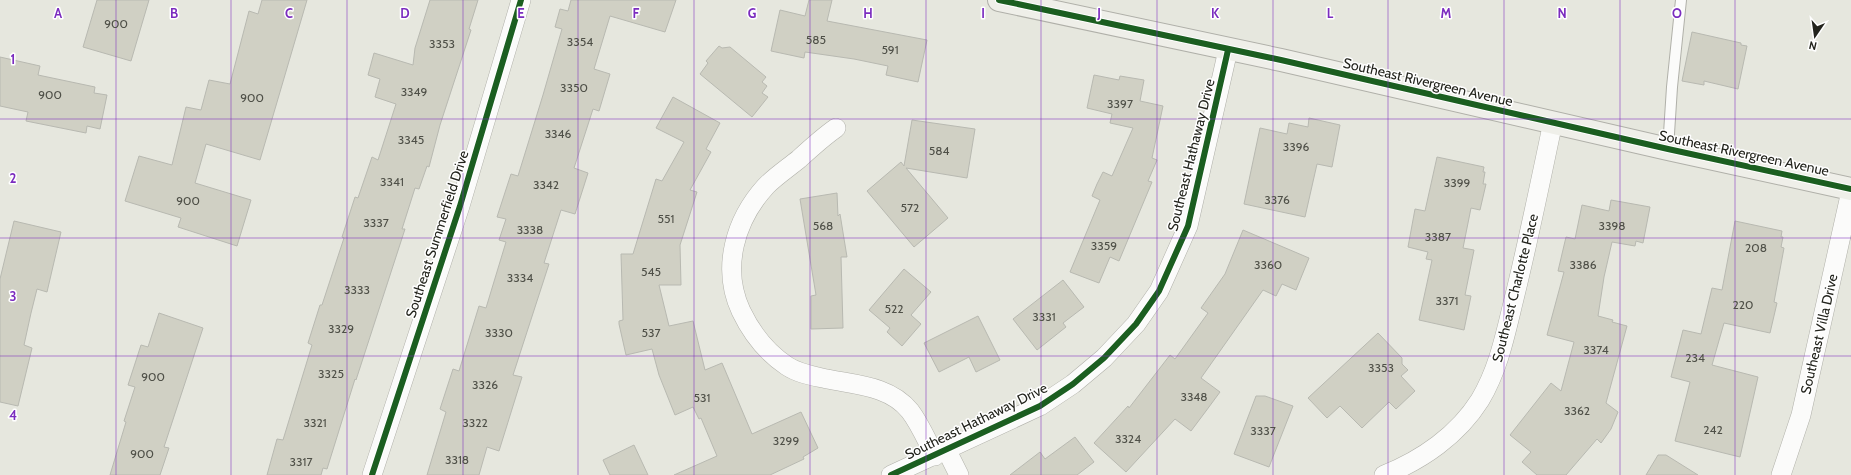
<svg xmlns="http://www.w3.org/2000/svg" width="1851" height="475" viewBox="0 0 1851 475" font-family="Cabin,sans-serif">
  <rect width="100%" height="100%" fill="#e6e7de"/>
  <g fill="#d0d0c4" stroke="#b8b9b1">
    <path d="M97,0H149L131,61L83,47Z"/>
    <path d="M262,0H307L260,160L206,144L195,183L251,200L237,246L178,227L181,218L125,201L139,156L172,165L186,107L201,110L209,80L230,84L249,11L258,14Z"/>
    <path d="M430,0H478L469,29L471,30L440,125L429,167L427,166L419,189L415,188L402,229H405L356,380L355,379L327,469L323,468L321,475H267L277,439L283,440L312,345L308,343L320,305H322L344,238L342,237L355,197L358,198L372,157L378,160L396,104L375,97L380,79L368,75L374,53L413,65L415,48Z"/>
    <path d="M571,0H676L665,32L610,16L594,69L610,74L599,111L593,109L574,168L588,173L575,214L561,210L544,263L549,264L513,375L522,377L499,451L487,447L479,475H427L446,412L440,409L453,369L459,371L479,306L486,308L506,242L499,240L506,219L497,217L511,174L518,176L543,95L562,29L555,27L560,9L568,11Z"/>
    <path d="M809,0H832L827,21L927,40L918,82L886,75L888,66L854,59L805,52L804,58L771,51L780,10L805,16Z"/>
    <path d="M1692,32L1741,43V45L1747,46L1738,89L1704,81V85L1682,81Z"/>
    <path d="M719,46L722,48L730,47L766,77L762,82L767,86L762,93L768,97L752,117L700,74L708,63L706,61Z"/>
    <path d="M0,57L40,66L38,75L95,87L94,93L107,95L100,129L87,126L86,133L26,121L28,112L0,106Z"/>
    <path d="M1094,75L1119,80L1120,76L1144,80L1140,101L1163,106L1152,158L1157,160L1148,181L1152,182L1119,261L1110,257L1099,283L1070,272L1100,200L1092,196L1097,184L1103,172L1112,176L1133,128L1110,123L1112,114L1087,108Z"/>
    <path d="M673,97L720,123L706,149L711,152L690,190L697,192L680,245L681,285H659L669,326L693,321L705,370L722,363L752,434L801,412L818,448L803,457L804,459L770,475H674L717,456L701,418L699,419L693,407L675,415L659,375L652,349L626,355L619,324V321L623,320L621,254H633L656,179L662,181L684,142L656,128Z"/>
    <path d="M1309,118L1340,125L1332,167L1317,164L1305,217L1244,204L1260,128L1287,134L1289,123L1308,127Z"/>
    <path d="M912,120L975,129L967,178L906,168L948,218L914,247L867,191L901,162L904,166Z"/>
    <path d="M1437,157L1484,167L1483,172H1485L1483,184H1486L1480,210L1471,208L1463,248L1474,250L1465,295L1471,296L1464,330L1419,320L1432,260L1426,259L1428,252L1408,247L1415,209L1425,211Z"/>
    <path d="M837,193L838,216L840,214L847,257H841L843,328L811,329V296L816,295L800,199Z"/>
    <path d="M1611,200L1650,207L1643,243L1636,241L1635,246L1612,242L1604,277L1598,316L1613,320L1612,322L1627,326L1606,403L1618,412L1611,429L1601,443L1597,439L1566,475H1537L1522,462L1531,452L1510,435L1551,383L1561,391L1574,342L1547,335L1564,272L1558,271L1566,237L1575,239L1582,205L1609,211Z"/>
    <path d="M14,221L61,232L47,292L37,289L31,313L24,345L32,348L18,406L0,402V279Z"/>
    <path d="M1735,221L1782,231L1781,237H1783L1781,247L1784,248L1774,302L1777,303L1770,333L1724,323L1712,365L1758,377L1740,457L1675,441L1690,382L1671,377L1683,330L1701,334L1712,288L1722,290Z"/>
    <path d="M1243,230L1309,258L1296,290L1282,284L1276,296L1263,290L1201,378L1220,392L1206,411L1191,431L1175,419L1126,472L1094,443L1128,406L1129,408L1170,355L1175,359L1208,313L1201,308L1225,274Z"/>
    <path d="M904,269L931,292L911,315L921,324L902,346L887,332L890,328L869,310Z"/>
    <path d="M1063,280L1084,307L1063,323L1066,327L1037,350L1013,319Z"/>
    <path d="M159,313L203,328L164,447L169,448L160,475H110L126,422L124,421L135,387L128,385L141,345L148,347Z"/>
    <path d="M978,316L1000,360L976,372L969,357L939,372L924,343Z"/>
    <path d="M1378,333L1402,358V364L1408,370L1401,376L1415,391L1396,409L1389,402L1362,428L1340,406L1327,418L1308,398Z"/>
    <path d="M1256,396H1265L1293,406L1269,467L1234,454Z"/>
    <path d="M1075,437L1094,462L1077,475H1010L1040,452L1045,459Z"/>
    <path d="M634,445L648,475H610L603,460Z"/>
    <path d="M1658,455H1666L1698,475H1646Z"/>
  </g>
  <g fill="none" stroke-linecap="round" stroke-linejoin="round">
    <g stroke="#b0b0a9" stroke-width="12">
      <path id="lane" d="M1668,149L1672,87L1681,0"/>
    </g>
    <g stroke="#b0b0a9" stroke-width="20">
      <g id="street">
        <path d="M836,128C823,137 811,148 799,159C788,168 776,176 766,186C735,220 721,268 741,311C752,334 766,352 787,366C799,374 814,376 827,379C856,385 890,386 910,411C920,424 927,441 935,456"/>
        <path d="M947,451L959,475"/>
        <path d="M372,475L460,206L521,0"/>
        <path d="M891,475L1040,406L1073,384L1104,358L1136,324L1159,291L1188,226L1228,50"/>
        <path d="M1384,475C1422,460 1458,435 1480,400C1498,370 1505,336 1513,303C1528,243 1540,183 1553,122"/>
        <path d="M1781,475L1801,415L1851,191"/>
      </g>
    </g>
    <g stroke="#b0b0a9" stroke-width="24">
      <path id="secondary" d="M999,0L1281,60L1668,149L1851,189"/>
    </g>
    <use href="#lane" stroke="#fbfbfa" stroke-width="10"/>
    <use href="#street" stroke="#fbfbfa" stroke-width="19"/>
    <use href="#secondary" stroke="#efefe9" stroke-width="22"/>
    <g stroke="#fff" stroke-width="8">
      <g id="cycleway">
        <path d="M999,0L1281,60L1668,149L1851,189"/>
        <path d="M372,475L460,206L521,0"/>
        <path d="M891,475L1040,406L1073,384L1104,358L1136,324L1159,291L1188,226L1228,50"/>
      </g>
    </g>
    <use href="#cycleway" stroke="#1b5e20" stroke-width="6"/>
  </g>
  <path fill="none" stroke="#7b2cbf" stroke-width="1" stroke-opacity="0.55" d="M116,0V475M231,0V475M347,0V475M463,0V475M578,0V475M694,0V475M810,0V475M926,0V475M1041,0V475M1157,0V475M1273,0V475M1388,0V475M1504,0V475M1620,0V475M1735,0V475M0,119H1851M0,238H1851M0,356H1851"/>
  <g text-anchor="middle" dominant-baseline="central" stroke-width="3" stroke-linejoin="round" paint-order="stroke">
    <g font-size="12" fill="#4f5048">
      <text x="116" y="23">900</text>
      <text x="816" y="39">585</text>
      <text x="580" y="41">3354</text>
      <text x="442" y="43">3353</text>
      <text x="890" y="49">591</text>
      <text x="574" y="87">3350</text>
      <text x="414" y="91">3349</text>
      <text x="50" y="94">900</text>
      <text x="252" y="97">900</text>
      <text x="1120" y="103">3397</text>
      <text x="558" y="133">3346</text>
      <text x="411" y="139">3345</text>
      <text x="1296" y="146">3396</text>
      <text x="939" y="150">584</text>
      <text x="392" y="181">3341</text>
      <text x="1457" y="182">3399</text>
      <text x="546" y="184">3342</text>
      <text x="1277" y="199">3376</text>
      <text x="188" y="200">900</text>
      <text x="910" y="207">572</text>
      <text x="666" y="218">551</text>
      <text x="376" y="222">3337</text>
      <text x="823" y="225">568</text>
      <text x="1612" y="225">3398</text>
      <text x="530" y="229">3338</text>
      <text x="1438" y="236">3387</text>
      <text x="1104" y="245">3359</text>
      <text x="1756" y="247">208</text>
      <text x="1268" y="264">3360</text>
      <text x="1583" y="264">3386</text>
      <text x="651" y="271">545</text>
      <text x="520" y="277">3334</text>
      <text x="357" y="289">3333</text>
      <text x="1447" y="300">3371</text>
      <text x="1743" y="304">220</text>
      <text x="894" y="308">522</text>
      <text x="1044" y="316">3331</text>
      <text x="341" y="328">3329</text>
      <text x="499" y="332">3330</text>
      <text x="651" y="332">537</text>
      <text x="1596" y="349">3374</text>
      <text x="1695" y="357">234</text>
      <text x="1381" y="367">3353</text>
      <text x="331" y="373">3325</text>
      <text x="153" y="376">900</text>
      <text x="485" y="384">3326</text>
      <text x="1194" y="396">3348</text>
      <text x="702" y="397">531</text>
      <text x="1577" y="410">3362</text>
      <text x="315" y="422">3321</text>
      <text x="475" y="422">3322</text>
      <text x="1713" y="429">242</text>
      <text x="1263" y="430">3337</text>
      <text x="1128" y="438">3324</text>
      <text x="786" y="440">3299</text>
      <text x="142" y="453">900</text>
      <text x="457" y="459">3318</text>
      <text x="301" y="461">3317</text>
    </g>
    <g font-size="14" fill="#23241d" stroke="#fff">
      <text transform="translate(1428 82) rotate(13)">Southeast Rivergreen Avenue</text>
      <text transform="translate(1744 153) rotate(12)">Southeast Rivergreen Avenue</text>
      <text transform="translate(1191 155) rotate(-76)">Southeast Hathaway Drive</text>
      <text transform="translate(437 234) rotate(-72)">Southeast Summerfield Drive</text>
      <text transform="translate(1515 288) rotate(-76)">Southeast Charlotte Place</text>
      <text transform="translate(1819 334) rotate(-77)">Southeast Villa Drive</text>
      <text transform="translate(976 421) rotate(-26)">Southeast Hathaway Drive</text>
    </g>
  </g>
  <g font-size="13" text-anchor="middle" font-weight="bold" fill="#7b2cbf" stroke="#fff" stroke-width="3" stroke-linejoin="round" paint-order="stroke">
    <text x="58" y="18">A</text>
    <text x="174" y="18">B</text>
    <text x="289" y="18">C</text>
    <text x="405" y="18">D</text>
    <text x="521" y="18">E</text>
    <text x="636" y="18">F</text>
    <text x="752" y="18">G</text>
    <text x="868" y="18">H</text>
    <text x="983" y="18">I</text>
    <text x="1099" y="18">J</text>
    <text x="1215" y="18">K</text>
    <text x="1330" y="18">L</text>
    <text x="1446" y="18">M</text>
    <text x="1562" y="18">N</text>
    <text x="1677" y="18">O</text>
    <text x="13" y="64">1</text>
    <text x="13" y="183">2</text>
    <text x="13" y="301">3</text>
    <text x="13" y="420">4</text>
  </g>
  <g transform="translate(1815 36) rotate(193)" stroke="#ffffff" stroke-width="3" paint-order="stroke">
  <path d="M0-3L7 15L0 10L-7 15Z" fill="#23241d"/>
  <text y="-6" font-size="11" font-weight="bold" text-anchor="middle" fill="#23241d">N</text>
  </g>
</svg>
